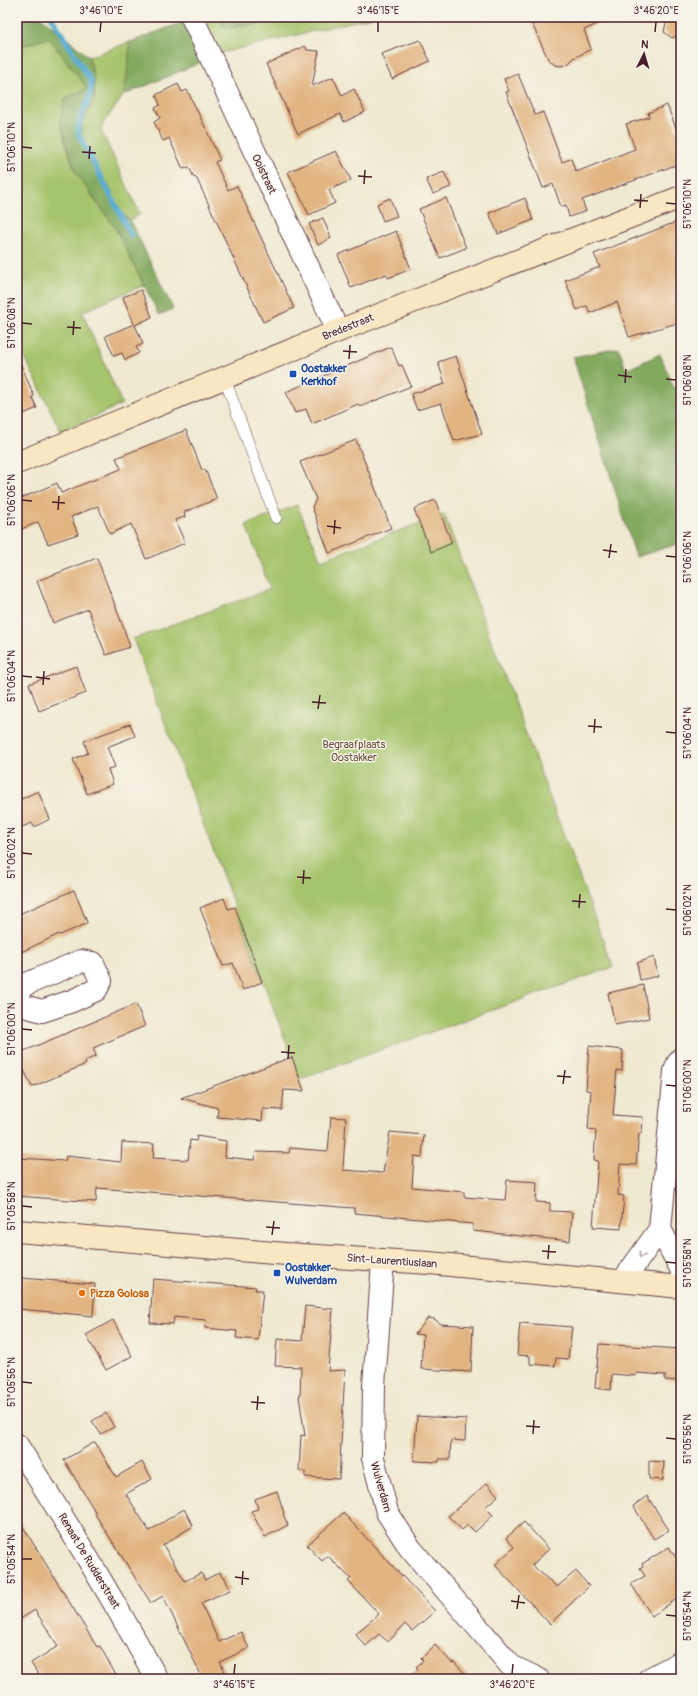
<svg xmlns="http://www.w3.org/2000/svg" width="698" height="1696" viewBox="0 0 698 1696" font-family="Pangolin,sans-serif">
  <rect width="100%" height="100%" fill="#f7f3e8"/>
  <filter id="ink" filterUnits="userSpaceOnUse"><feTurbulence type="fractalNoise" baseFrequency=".025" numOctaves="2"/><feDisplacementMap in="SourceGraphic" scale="8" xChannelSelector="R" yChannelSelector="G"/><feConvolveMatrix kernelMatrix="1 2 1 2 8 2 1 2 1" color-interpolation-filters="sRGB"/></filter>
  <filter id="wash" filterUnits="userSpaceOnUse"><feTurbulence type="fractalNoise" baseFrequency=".012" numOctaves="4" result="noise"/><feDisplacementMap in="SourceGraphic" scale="16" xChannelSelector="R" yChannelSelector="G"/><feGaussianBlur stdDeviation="0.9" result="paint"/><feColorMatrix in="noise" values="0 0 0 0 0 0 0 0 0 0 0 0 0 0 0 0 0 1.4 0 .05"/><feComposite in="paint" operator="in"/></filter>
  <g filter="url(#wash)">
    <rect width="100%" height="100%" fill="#efe9d0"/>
    <g fill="#a6c46c" stroke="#78724c">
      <path d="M199,17H219L223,26L230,28L298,17H373L221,53Z"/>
      <path d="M49,38L88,88L65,141L76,173L116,229L144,285L82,312L122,404L61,432L17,341V47Z"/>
      <path d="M130,42C129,54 128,85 123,95C117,108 106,114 101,130L140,214L130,220L118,211L111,191L81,144L82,123L94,100V78L89,57Z"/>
      <path d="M297,505L321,560L444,514L613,967L300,1079L133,639L270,589L246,525Z"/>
    </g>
    <g fill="#84aa60" stroke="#676446">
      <path d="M17,17H41L89,57L94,78V100L82,123L81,144L91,157L111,191L118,211L130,220L173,309L159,315L116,229L76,173L65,141L60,120L65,99L87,88L49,38L17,47Z"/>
      <path d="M219,17H298L230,28L223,26Z"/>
      <path d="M183,22L202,62L124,95L128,67L130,42Z"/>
      <path d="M619,348L626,370L660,354L673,386L681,397V543L636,557L573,357Z"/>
    </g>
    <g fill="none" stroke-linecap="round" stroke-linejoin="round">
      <g stroke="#58abd3" stroke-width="5.5">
        <path d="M17,17H18"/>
        <path d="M51,17L91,81C93,104 77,114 78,133L131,235"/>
      </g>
    </g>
    <g id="blocks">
      <g fill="#e2b481">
        <path d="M529,17H613L584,30L591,49L574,58L568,64L561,66L555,65L548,59Z"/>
        <path d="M681,18V35L672,38L664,32L666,23Z"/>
        <path d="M420,40L430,61L392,79L381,54Z"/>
        <path d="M305,46L307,50L319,51L312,86L333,77L342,96L354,89L365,112L344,122L340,114L298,134L266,64Z"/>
        <path d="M518,74L535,115L543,112L562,162L571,159L576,172L635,149L626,124L649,117L648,113L667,105L681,141V163L582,200L586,211L569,217L566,205L561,207L553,184L543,188L506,92L509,91L504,79Z"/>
        <path d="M178,84L182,92L187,90L207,131L220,160L215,162L228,190L237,186L294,308L263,322L196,177L194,178L189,167L183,169L169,138L163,141L154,122L160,118L155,108L160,105L156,95Z"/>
        <path d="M336,151L351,180L329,190L335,203L309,215L288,172Z"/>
        <path d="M444,172L451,187L433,194L426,179Z"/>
        <path d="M390,198L397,216L383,221L377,204Z"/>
        <path d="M446,198L466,248L440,258L419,209Z"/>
        <path d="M525,198L533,220L498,234L489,213Z"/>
        <path d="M323,218L331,238L318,245L309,224Z"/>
        <path d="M681,220V322L629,337L617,302L590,313L587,306L577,310L565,280L600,267L594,254Z"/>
        <path d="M396,231L411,269L388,278L386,274L351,288L338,255Z"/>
        <path d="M141,290L152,317L135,325L143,344L136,347L139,353L125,360L122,353L114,356L105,336L134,324L123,297Z"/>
        <path d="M391,347L399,366L402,365L411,386L360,407L358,404L312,424L306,409L295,413L286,392Z"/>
        <path d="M17,355L34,396L32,397L37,408L17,417Z"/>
        <path d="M456,356L482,434L454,441L441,403L417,410L411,394L445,384L438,362Z"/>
        <path d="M186,430L202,470L205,469L217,499L184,512L185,517L175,520L185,543L146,559L131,524L110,534L98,506L71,517L78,534L48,544L38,522L17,531V500L57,483L61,493L121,469L116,458Z"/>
        <path d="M356,440L391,528L329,553L312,507L316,499L300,462Z"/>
        <path d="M435,500L452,543L431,552L414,509Z"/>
        <path d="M97,558L124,629L130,647L106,655L88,609L53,623L37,581Z"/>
        <path d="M76,666L86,693L39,711L29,684Z"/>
        <path d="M130,724L135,736L107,747L115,767L108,769L113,784L87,794L73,759L88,753L84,741Z"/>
        <path d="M38,791L50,819L34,827L32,823L17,829V801Z"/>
        <path d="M74,890L87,922L86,924L60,935L59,934L17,954V915Z"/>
        <path d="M224,898L228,909L235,907L262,982L243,990L233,963L223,966L200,908Z"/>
        <path d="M654,957L658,976L640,980L637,963Z"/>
        <path d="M643,985L649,1018L615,1025L608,993Z"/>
        <path d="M136,1004L145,1026L93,1048L96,1056L85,1061L86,1064L32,1087L24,1070L17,1073V1054Z"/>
        <path d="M589,1046L623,1050L622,1071L617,1070L613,1115L643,1117L642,1133H639L636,1165L620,1164L618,1195L624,1196L621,1229L593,1227L598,1161L594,1160L596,1130L588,1129L591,1091L586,1090Z"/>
        <path d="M292,1057L304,1091L284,1090L282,1110L263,1109L262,1121L217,1117L218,1108L181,1098Z"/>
        <path d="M331,1117L346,1118L343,1170L383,1173L390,1132L424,1135L422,1157L414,1156L412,1187L464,1192V1197L505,1200L507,1180L537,1182L536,1202L550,1203V1211L572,1212L570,1241L473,1231V1224L354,1213V1208L97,1188L96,1202L17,1196V1177L20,1158L65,1161L66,1156L121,1162L122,1142L154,1144L153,1158L188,1160L190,1140L196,1141L197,1136L226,1141L225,1157L254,1160L256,1152L289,1153L290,1148L328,1151Z"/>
        <path d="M21,1278L95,1284L93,1316L19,1309Z"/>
        <path d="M153,1279L256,1287L255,1290H263L258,1340L236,1338L237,1331L205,1328L206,1320L174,1317L173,1324L150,1323Z"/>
        <path d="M305,1306L333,1309L328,1371L345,1370L339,1479L305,1477V1471H299L301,1435L305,1436L299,1396H300L301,1367L275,1366L277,1339L302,1341Z"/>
        <path d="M428,1318L434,1319L441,1324L473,1326L471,1372L421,1369L423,1335L415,1334Z"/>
        <path d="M113,1320L132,1356L106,1370L86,1335Z"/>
        <path d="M520,1323L572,1327L568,1359L556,1358L555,1366L530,1364V1356L517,1355Z"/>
        <path d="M599,1344L681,1349V1381L665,1380V1375L636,1373V1376L612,1374L611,1390L595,1388Z"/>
        <path d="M106,1413L114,1427L101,1434L92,1421Z"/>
        <path d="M417,1416L466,1419L465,1441L451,1440L450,1459H439V1462L414,1461Z"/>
        <path d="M95,1442L116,1477L142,1462L152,1479L126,1494L149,1531L184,1509L193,1526L163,1545L185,1581L201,1573L205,1580L220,1572L222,1577L224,1576L230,1590L201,1603L219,1642L241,1632L249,1648L220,1662L229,1679H203L163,1596L151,1603L95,1514L96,1513L64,1460Z"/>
        <path d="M649,1461L664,1462L663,1480L649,1479Z"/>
        <path d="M487,1483L498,1496L485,1507L493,1515L475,1532L468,1525L462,1530L448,1516Z"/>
        <path d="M277,1491L284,1513L283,1514L288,1525L265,1537L251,1511L258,1509L255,1499Z"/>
        <path d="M647,1496L669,1530L654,1539L633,1506Z"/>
        <path d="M343,1513L435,1611L412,1631L405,1624L388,1642L379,1634L366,1646L355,1634L379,1614L348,1581L351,1579L328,1556L322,1561L307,1545Z"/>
        <path d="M17,1517L97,1647L100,1646L118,1679H41L31,1663L58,1646L35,1610L17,1621Z"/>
        <path d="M524,1522L549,1549L532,1565L557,1587L576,1571L589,1586L550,1624L495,1565L514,1547L506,1538Z"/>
        <path d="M669,1547L681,1565V1596L652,1616L631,1584L645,1576L640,1568L643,1566L642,1564Z"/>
        <path d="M435,1645L452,1663L454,1662L470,1679H407L418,1669L416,1667L423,1661L421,1659Z"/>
      </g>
    </g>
  </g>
  <g filter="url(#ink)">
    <use href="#blocks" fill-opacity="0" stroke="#633d44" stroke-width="1"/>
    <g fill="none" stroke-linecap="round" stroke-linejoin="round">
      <g stroke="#633d44" stroke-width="12">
        <path id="lane" d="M224,377L276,518"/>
      </g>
      <g stroke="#633d44" stroke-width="24">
        <g id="street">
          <path d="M192,17L338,331"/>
          <path d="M17,988L81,961L93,963L101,981L96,990L72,1001L42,1011L24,1006L17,998"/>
          <path d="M660,1229L681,1269"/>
          <path d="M383,1260L374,1385L373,1458L387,1512L410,1548L511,1666L538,1679"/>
          <path d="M623,1281L660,1229L675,1071L678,1063L681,1059"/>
          <path d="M17,1445C67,1522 113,1599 157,1679"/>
          <path d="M649,1679L681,1662"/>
        </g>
      </g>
      <g stroke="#633d44" stroke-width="24">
        <g id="secondary">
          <path d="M17,463L338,331L681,197"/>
          <path d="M17,1231L286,1254L429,1263L681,1287"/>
        </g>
      </g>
      <use href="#lane" stroke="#fff" stroke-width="11"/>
      <use href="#street" stroke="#fff" stroke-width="22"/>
      <use href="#secondary" stroke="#f9e7c3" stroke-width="22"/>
    </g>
    <defs><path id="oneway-chevron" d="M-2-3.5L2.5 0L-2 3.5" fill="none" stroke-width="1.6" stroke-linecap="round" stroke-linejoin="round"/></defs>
    <use stroke="#ae9aa0" href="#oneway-chevron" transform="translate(641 1255) rotate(126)"/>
  </g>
  <path fill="none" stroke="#4a1f2b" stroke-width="1.5" d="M100,32L101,22M378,32V22M655,32L656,22M22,147L32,148M82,152L96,153M89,159L90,146M358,176L372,177M364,184L365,170M634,200L648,201M666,203L676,204M640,208L641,194M22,323L32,324M67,327L81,328M73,335L74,321M343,351L357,352M349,359L350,345M618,375L632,377M666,379L676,380M625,383L626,369M22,500L32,501M52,502L65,503M58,510L59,496M327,526L341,528M334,534L335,520M603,550L617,552M666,556L676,557M609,558L611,544M22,676L32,677M36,677L50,679M43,685L44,671M312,702L326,703M318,709L320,695M588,726L602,727M666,732L676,733M594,733L595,719M22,853L32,854M297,877L311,878M303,884L304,870M572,901L586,902M579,908L580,894M666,909L676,910M22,1029L32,1030M281,1052L295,1053M288,1059L289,1045M557,1076L571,1077M563,1084L565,1070M666,1085L676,1086M22,1206L32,1207M266,1227L280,1228M272,1235L274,1221M542,1251L556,1252M548,1259L549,1245M666,1262L676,1263M22,1382L32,1383M251,1402L265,1403M257,1410L258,1396M526,1426L540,1427M533,1434L534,1420M666,1438L676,1439M22,1559H32M235,1577L249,1579M242,1585L243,1571M511,1601L525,1603M517,1609L519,1595M666,1615L676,1616M234,1674L235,1664M512,1674L513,1664"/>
  <g fill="#1a4fb4" stroke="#f7f3e8" stroke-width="1.5">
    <rect x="289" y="370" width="8" height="8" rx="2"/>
    <rect x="273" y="1269" width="8" height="8" rx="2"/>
  </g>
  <circle fill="#e8710a" stroke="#f7f3e8" stroke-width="1.5" cx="82" cy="1293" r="4"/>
  <g text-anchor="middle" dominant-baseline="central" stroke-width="3" stroke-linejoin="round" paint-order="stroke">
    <g font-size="11" fill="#4a1f2b" stroke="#f7f3e8">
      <text transform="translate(264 174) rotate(65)">Ooistraat</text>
      <text transform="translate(348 327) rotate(-22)">Bredestraat</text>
      <text transform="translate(392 1261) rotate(4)">Sint-Laurentiuslaan</text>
      <text transform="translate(381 1487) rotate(74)">Wulverdam</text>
      <text transform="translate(89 1561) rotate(59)">Renaat De Rudderstraat</text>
    </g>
    <g font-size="11" font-weight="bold" fill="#164399" stroke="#f7f3e8" text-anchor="start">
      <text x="301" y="368">Oostakker<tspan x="301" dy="13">Kerkhof</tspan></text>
      <text x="285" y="1267">Oostakker<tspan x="285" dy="13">Wulverdam</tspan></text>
    </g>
    <g font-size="11" fill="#66513e" stroke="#f7f3e8">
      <text x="354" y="744">Begraafplaats<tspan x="354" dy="13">Oostakker</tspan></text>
    </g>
    <g font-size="11" font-weight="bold" fill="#c56008" stroke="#f7f3e8" text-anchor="start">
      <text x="90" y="1293">Pizza Golosa</text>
    </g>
  </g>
  <rect width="698" height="1696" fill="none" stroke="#f7f3e8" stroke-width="44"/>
  <g transform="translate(644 54) rotate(5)" stroke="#f7f3e8" stroke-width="3" paint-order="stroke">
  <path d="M0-3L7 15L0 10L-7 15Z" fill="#4a1f2b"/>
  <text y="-6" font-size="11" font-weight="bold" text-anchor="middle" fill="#4a1f2b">N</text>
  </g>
  <rect x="22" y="22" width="654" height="1652" fill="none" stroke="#4a1f2b" stroke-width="1.5"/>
  <g font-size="10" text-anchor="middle" fill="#4a1f2b">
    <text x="101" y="14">3°46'10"E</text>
    <text x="378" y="14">3°46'15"E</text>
    <text x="656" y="14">3°46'20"E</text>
    <text transform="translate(11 147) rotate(-90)" y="4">51°06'10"N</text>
    <text transform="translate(687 204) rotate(-90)" y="4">51°06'10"N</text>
    <text transform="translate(11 323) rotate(-90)" y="4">51°06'08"N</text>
    <text transform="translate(687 380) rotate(-90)" y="4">51°06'08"N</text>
    <text transform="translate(11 500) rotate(-90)" y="4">51°06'06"N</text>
    <text transform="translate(687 557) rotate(-90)" y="4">51°06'06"N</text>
    <text transform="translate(11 676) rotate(-90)" y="4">51°06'04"N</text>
    <text transform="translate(687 733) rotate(-90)" y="4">51°06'04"N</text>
    <text transform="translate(11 853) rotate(-90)" y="4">51°06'02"N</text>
    <text transform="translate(687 910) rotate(-90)" y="4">51°06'02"N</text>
    <text transform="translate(11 1029) rotate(-90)" y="4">51°06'00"N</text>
    <text transform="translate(687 1086) rotate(-90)" y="4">51°06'00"N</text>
    <text transform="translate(11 1206) rotate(-90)" y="4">51°05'58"N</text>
    <text transform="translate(687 1263) rotate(-90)" y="4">51°05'58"N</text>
    <text transform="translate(11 1382) rotate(-90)" y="4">51°05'56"N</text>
    <text transform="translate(687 1439) rotate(-90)" y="4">51°05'56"N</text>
    <text transform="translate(11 1559) rotate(-90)" y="4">51°05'54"N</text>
    <text transform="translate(687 1616) rotate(-90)" y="4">51°05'54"N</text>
    <text x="234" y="1688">3°46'15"E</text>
    <text x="512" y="1688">3°46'20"E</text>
  </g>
</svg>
